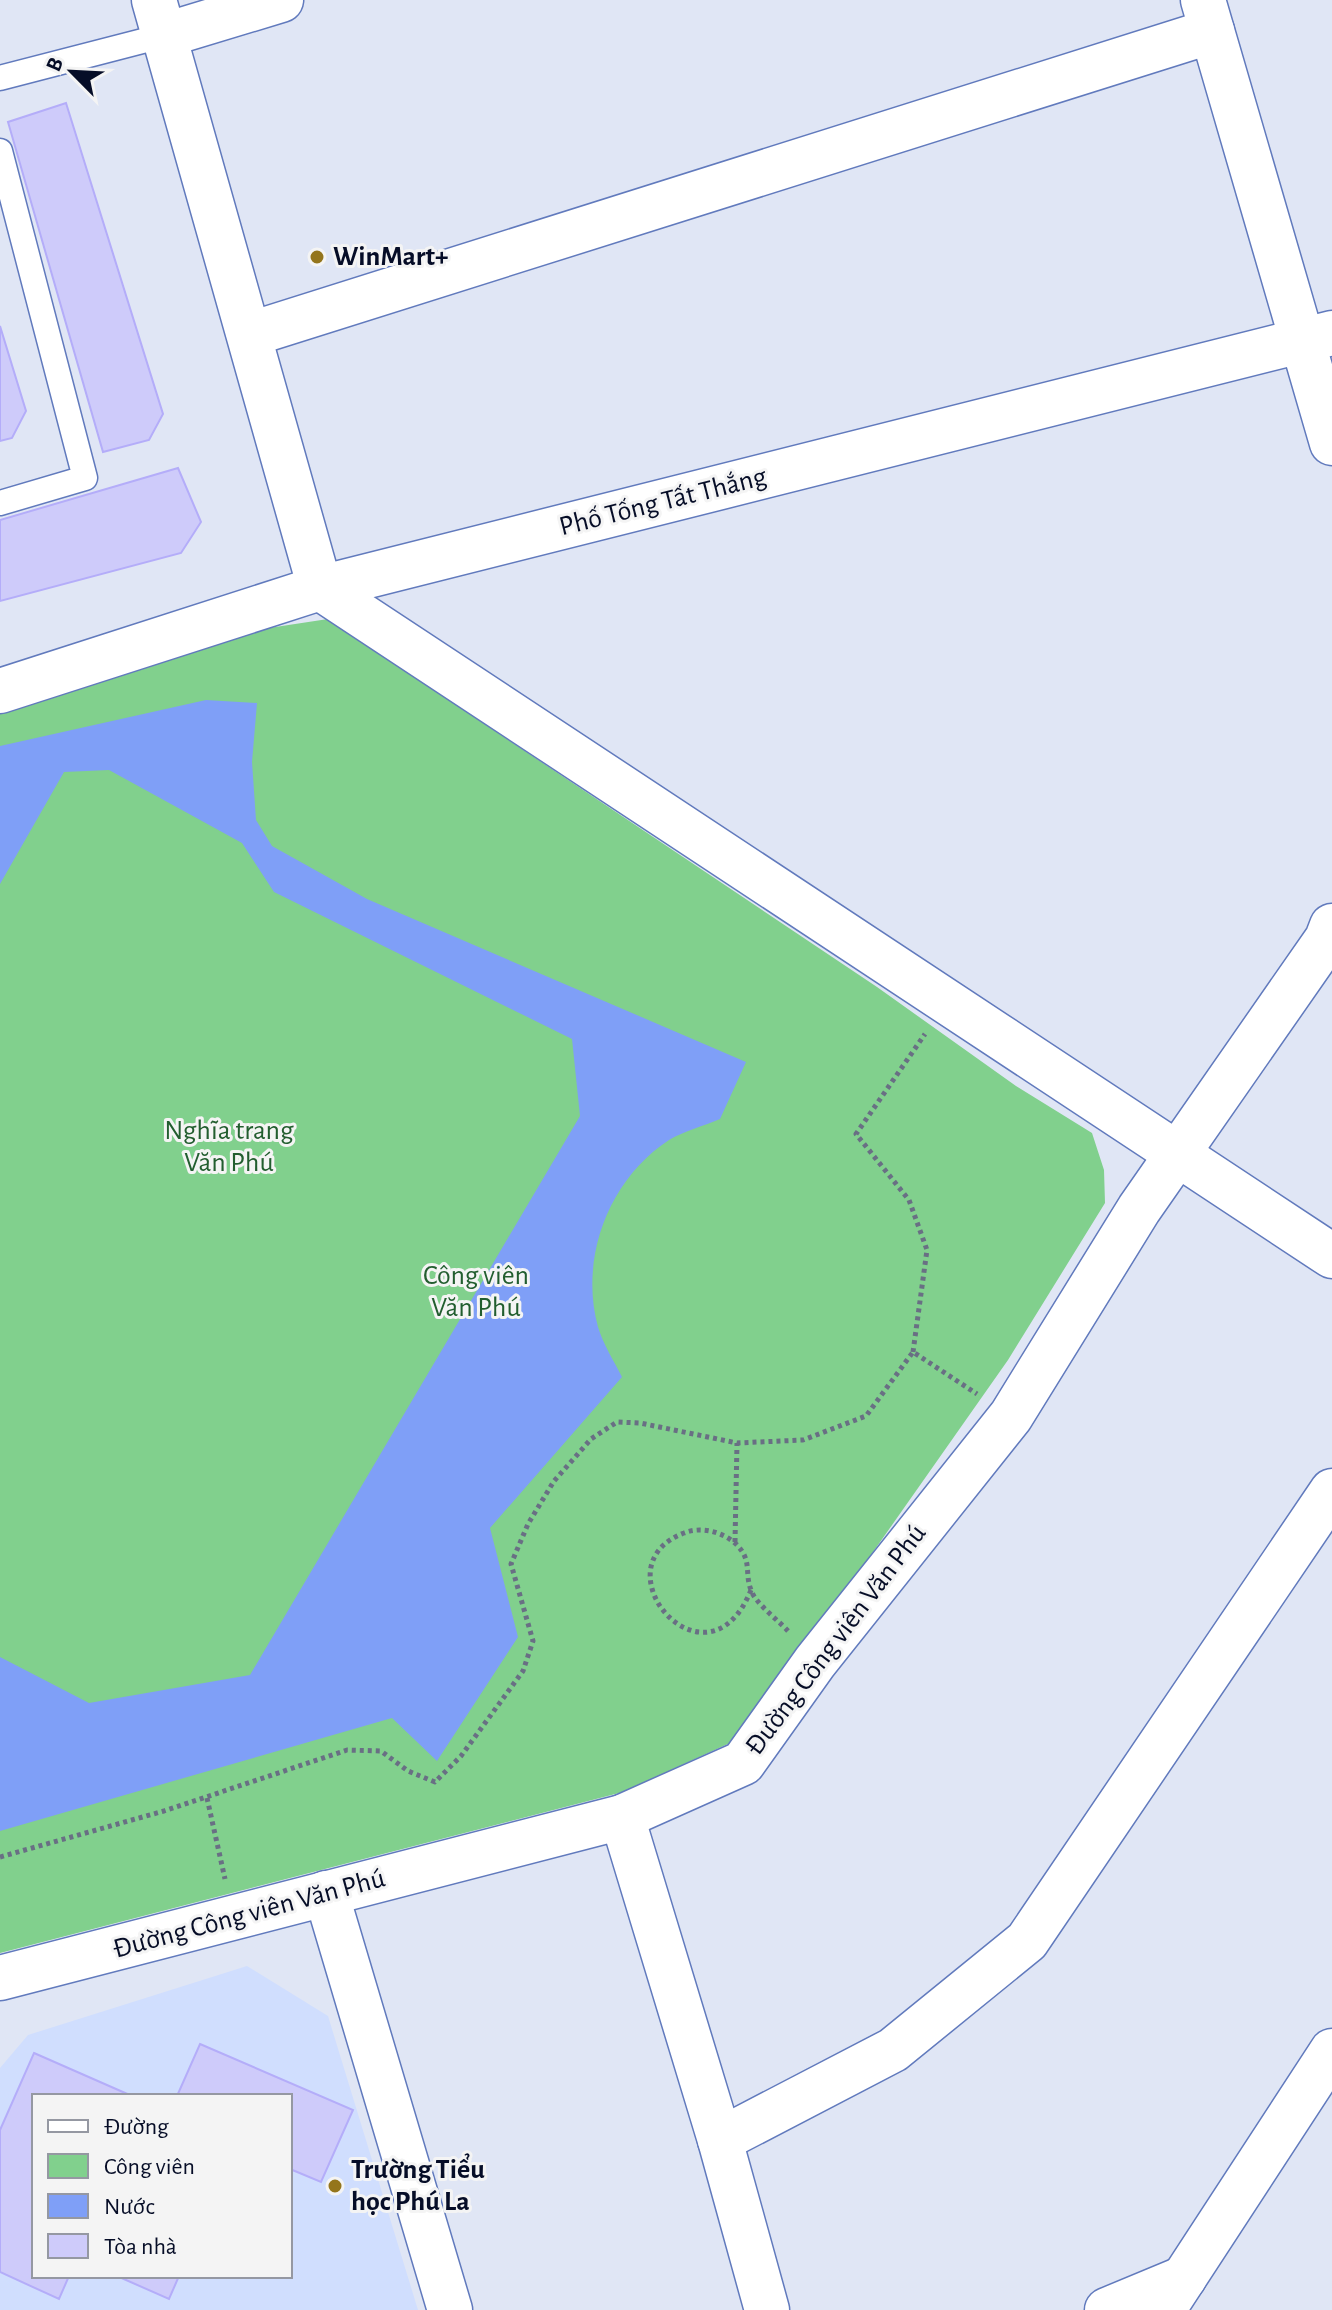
<svg xmlns="http://www.w3.org/2000/svg" width="1332" height="2310" viewBox="0 0 1332 2310" font-family="'Alegreya Sans',sans-serif">
  <rect width="100%" height="100%" fill="#e0e6f5"/>
  <path fill="#d0defe" fill-rule="evenodd" d="M247,1966L328,2016L418,2310H0V2068L28,2035ZM34,2096H290V2276H34Z"/>
  <path fill="#81d08d" d="M328,619L877,987L1016,1086L1092,1133L1104,1170L1105,1203L1008,1360L743,1737L623,1792L0,1953V711L163,644Z"/>
  <path fill="#7f9ff7" d="M206,700L257,703L252,762L256,820L272,846L367,899L746,1062L720,1119C704,1126 684,1131 669,1140C609,1179 579,1258 598,1327C603,1344 614,1361 622,1377L490,1528L518,1637L437,1761L392,1718L0,1831V1657L89,1703L250,1675L580,1116L572,1039L274,892L242,843L109,770L64,772L0,884V746Z"/>
  <g fill="#cecbfa" stroke="#b4adf9" stroke-width="2">
    <path d="M66,103L163,414L149,440L103,452L8,122Z"/>
    <path d="M0,326L26,411L12,438L0,441Z"/>
    <path d="M178,468L201,522L181,553L0,601V520Z"/>
    <path d="M200,2044L353,2110L321,2182L290,2169V2096H177Z"/>
    <path d="M34,2053L132,2096H34V2276H69L59,2299L0,2272V2130Z"/>
    <path d="M117,2276H179L169,2299Z"/>
  </g>
  <g fill="none" stroke-linecap="round" stroke-linejoin="round">
    <g stroke="#617abd" stroke-width="27">
      <g id="lane">
        <path d="M0,78L162,36"/>
        <path d="M0,151L85,478L0,503"/>
      </g>
    </g>
    <g stroke="#617abd" stroke-width="47">
      <g id="street">
        <path d="M1203,0L1332,443"/>
        <path d="M162,36L281,0"/>
        <path d="M251,334L1212,31"/>
        <path d="M0,691L320,588L1332,333"/>
        <path d="M622,1817L720,2140L767,2310"/>
        <path d="M326,1893L450,2310"/>
        <path d="M0,1978L622,1817L743,1763L815,1662L1011,1416L1139,1209L1327,939L1332,926"/>
        <path d="M720,2140L893,2050L1027,1941L1332,1491"/>
        <path d="M1107,2310L1184,2278"/>
        <path d="M1163,2310L1332,2051"/>
      </g>
    </g>
    <g stroke="#617abd" stroke-width="47">
      <path id="secondary" d="M154,0L320,588L1332,1256"/>
    </g>
    <g stroke="#696f84" stroke-width="5" stroke-dasharray="4 4" stroke-linecap="butt">
      <path d="M913,1352L927,1250L909,1200L856,1134L925,1034"/>
      <path d="M735,1542L737,1443"/>
      <path d="M751,1590C707,1699 594,1567 684,1533C701,1526 723,1532 736,1544C753,1561 744,1572 751,1590C755,1603 778,1620 788,1631"/>
      <path d="M207,1798L225,1879"/>
      <path d="M0,1857L164,1811L347,1750L381,1751L408,1771L435,1782L461,1756L523,1671L533,1641L511,1564L528,1524L554,1481L591,1439L617,1422L640,1423L737,1443L803,1440L866,1416L913,1352L977,1394"/>
    </g>
    <use href="#lane" stroke="#fff" stroke-width="24"/>
    <use href="#street" stroke="#fff" stroke-width="44"/>
    <use href="#secondary" stroke="#fff" stroke-width="44"/>
  </g>
  <g fill="#94751c" stroke="#f4f4f4" stroke-width="3">
    <circle cx="317" cy="257" r="8"/>
    <circle cx="335" cy="2186" r="8"/>
  </g>
  <g text-anchor="middle" dominant-baseline="central" stroke-width="6" stroke-linejoin="round" paint-order="stroke">
    <g font-size="28" font-weight="bold" fill="#060d27" stroke="#f4f4f4" text-anchor="start">
      <text x="333" y="257">WinMart+</text>
      <text x="351" y="2170">Trường Tiểu<tspan x="351" dy="32">học Phú La</tspan></text>
    </g>
    <g font-size="28" fill="#060d27" stroke="#f4f4f4">
      <text transform="translate(663 502) rotate(-14)">Phố Tống Tất Thắng</text>
      <text transform="translate(836 1640) rotate(-53)">Đường Công viên Văn Phú</text>
      <text transform="translate(249 1914) rotate(-15)">Đường Công viên Văn Phú</text>
    </g>
    <g font-size="28" fill="#225e2f" stroke="#f4f4f4">
      <text x="229" y="1131">Nghĩa trang<tspan x="229" dy="32">Văn Phú</tspan></text>
      <text x="476" y="1276">Công viên<tspan x="476" dy="32">Văn Phú</tspan></text>
    </g>
  </g>
  <rect x="32" y="2094" width="260" height="184" fill="#f4f4f4" stroke="#9598a2" stroke-width="2"/>
  <rect x="48" y="2120" width="40" height="12" fill="#ffffff" stroke="#9598a2" stroke-width="2"/>
  <text x="104" y="2134" font-size="24" fill="#060d27">Đường</text>
  <rect x="48" y="2154" width="40" height="24" fill="#81d08d" stroke="#9598a2" stroke-width="2"/>
  <text x="104" y="2174" font-size="24" fill="#060d27">Công viên</text>
  <rect x="48" y="2194" width="40" height="24" fill="#7f9ff7" stroke="#9598a2" stroke-width="2"/>
  <text x="104" y="2214" font-size="24" fill="#060d27">Nước</text>
  <rect x="48" y="2234" width="40" height="24" fill="#cecbfa" stroke="#9598a2" stroke-width="2"/>
  <text x="104" y="2254" font-size="24" fill="#060d27">Tòa nhà</text>
  <g transform="translate(72 72) rotate(294)" stroke="#f4f4f4" stroke-width="6" paint-order="stroke">
  <path d="M0-6L14 30L0 20L-14 30Z" fill="#060d27"/>
  <text y="-12" font-size="22" font-weight="bold" text-anchor="middle" fill="#060d27">B</text>
  </g>
</svg>
